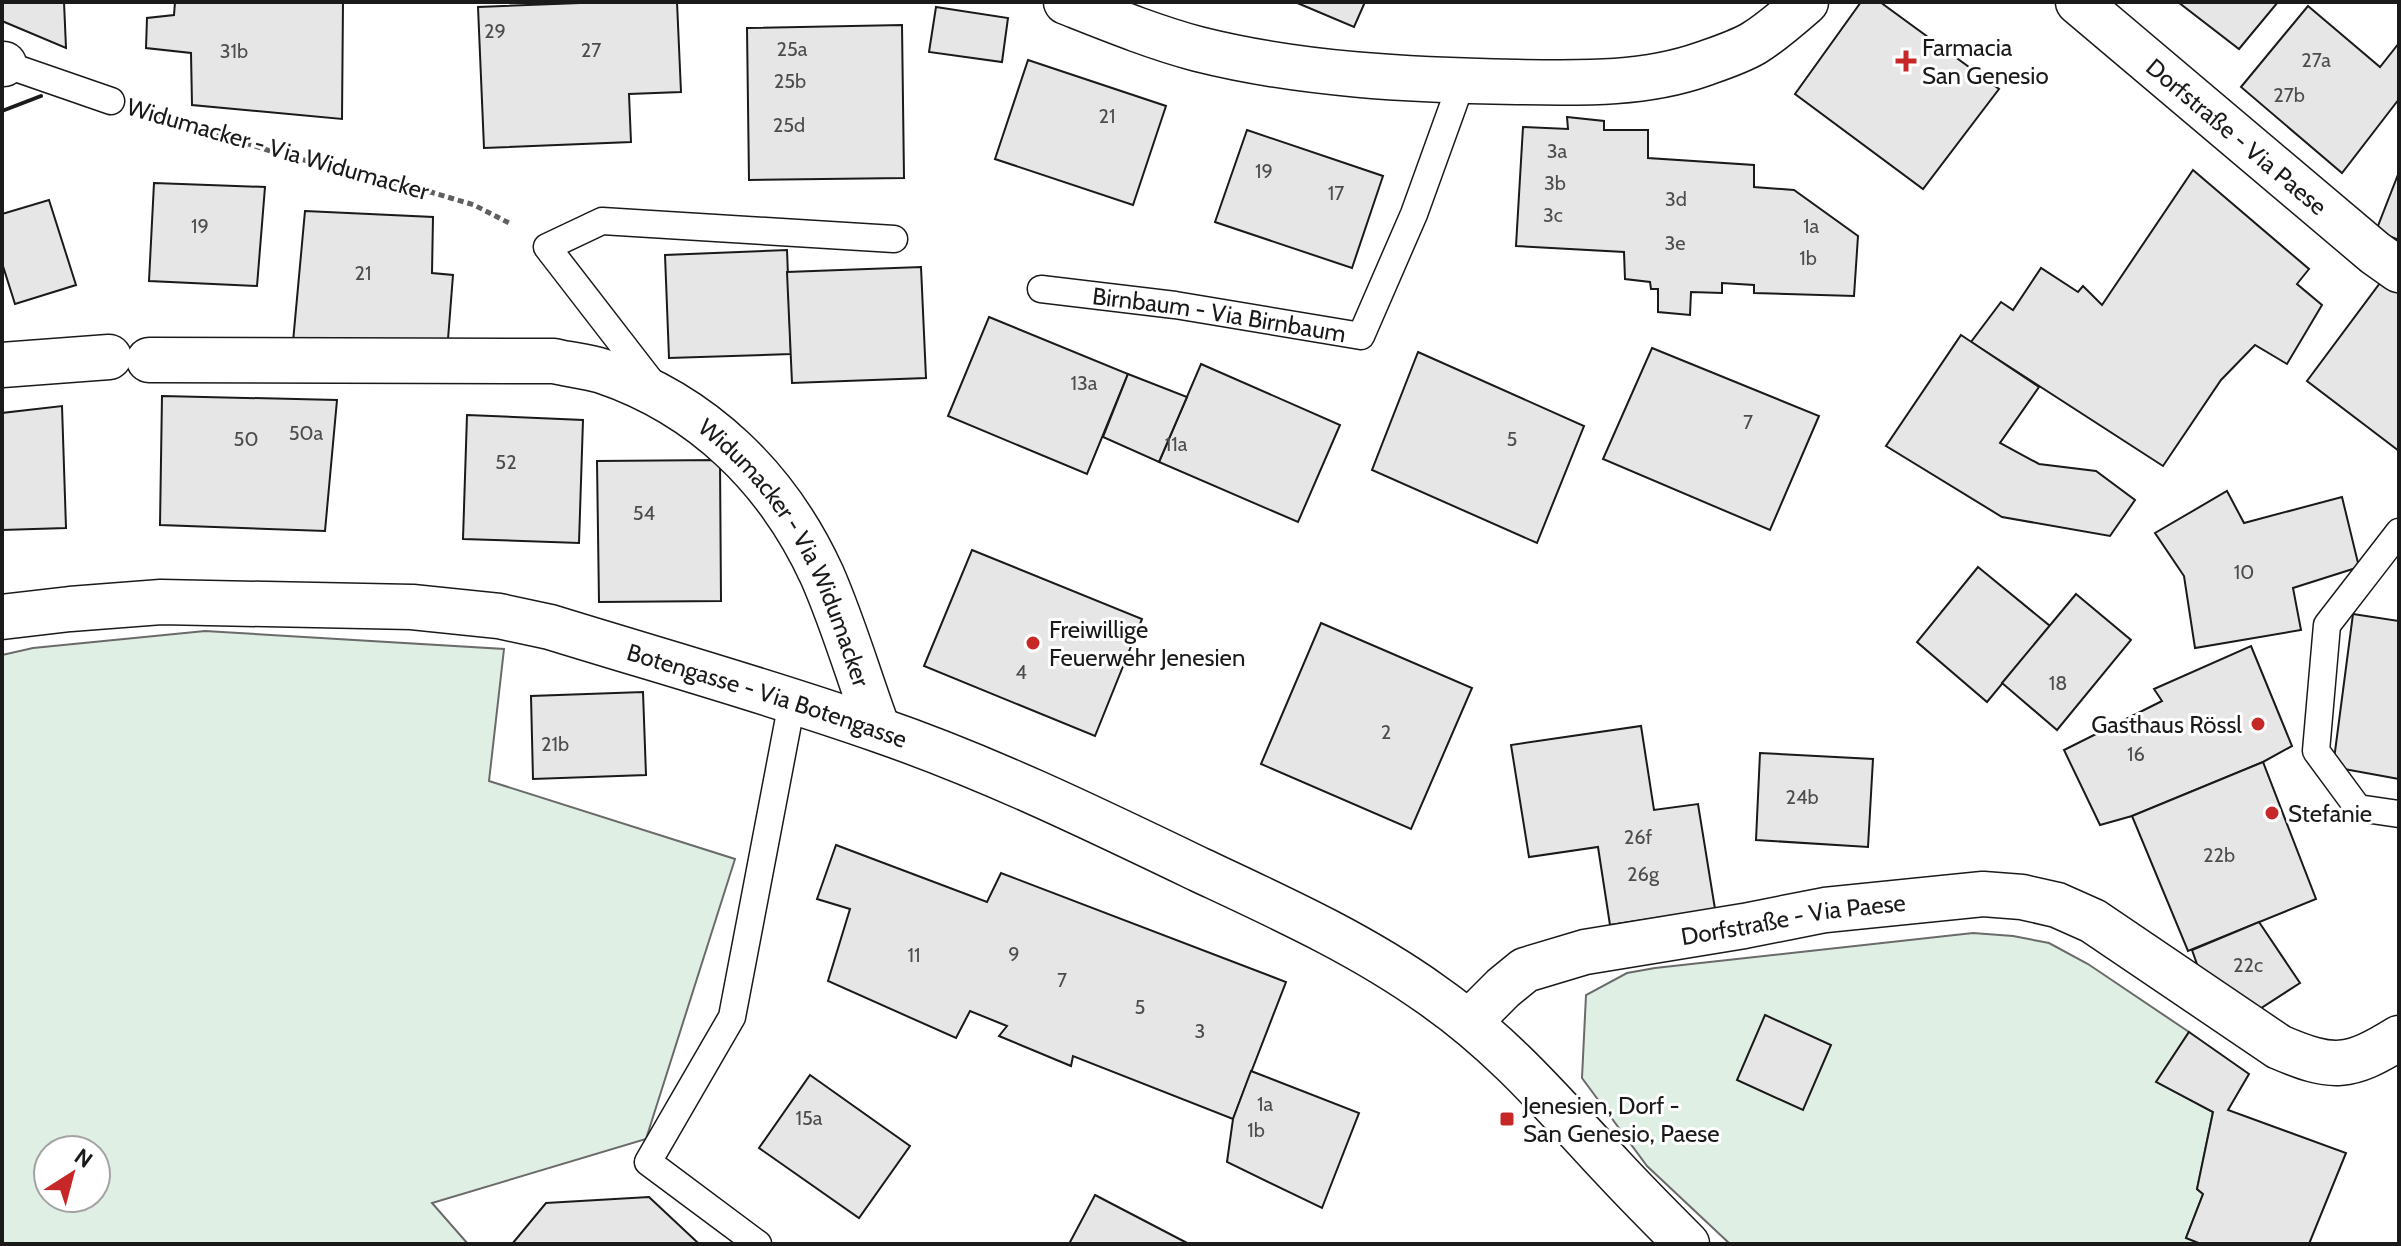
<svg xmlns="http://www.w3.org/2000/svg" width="2401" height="1246" viewBox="0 0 2401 1246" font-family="Cabin,sans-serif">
  <rect width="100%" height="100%" fill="#fff"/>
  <g fill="#e0efe3" stroke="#6a6a6a" stroke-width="2" fill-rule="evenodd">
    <path d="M205,631L504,649L489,781L735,859L646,1139L432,1203L468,1244H2V655L33,648ZM48,1150H96V1198H48Z"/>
    <path d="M1973,933L2013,936L2049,943L2088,964L2189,1032L2157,1082L2213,1112L2197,1189L2203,1194L2186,1238L2201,1244H1730L1647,1166L1582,1078L1586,995L1627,973L1655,968Z"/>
  </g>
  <g fill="#e6e6e6" stroke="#1a1a1a" stroke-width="2">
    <path d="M2,2H64L66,48L2,21Z"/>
    <path d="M175,2H343L342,119L192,105L191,53L146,48L147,18L174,15Z"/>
    <path d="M607,2H677L681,92L629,94L631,142L484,148L478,7Z"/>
    <path d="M1295,2H1365L1354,27Z"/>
    <path d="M1861,2H1880L1999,89L1923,189L1795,94Z"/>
    <path d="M2178,2H2278L2239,49Z"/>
    <path d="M2308,6L2380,67L2399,43V99L2342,173L2241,87Z"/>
    <path d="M936,7L1008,18L1002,62L929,52Z"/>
    <path d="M902,25L904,178L749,180L747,28Z"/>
    <path d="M1028,60L1166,106L1133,205L995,159Z"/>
    <path d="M1567,117L1604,121V130H1648V158L1754,165V187L1794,190L1858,236L1854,296L1754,293V285L1722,283V293L1691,292L1690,315L1658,312V289H1651L1650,282L1625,279L1624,252L1516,246L1523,127L1568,129Z"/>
    <path d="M1247,130L1383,176L1352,268L1215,222Z"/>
    <path d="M2193,170L2309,269L2297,284L2322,305L2287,364L2255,345L2221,380L2163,466L1971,342L2001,302L2013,310L2041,268L2078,292L2083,286L2102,305Z"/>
    <path d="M2399,172V240L2376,231Z"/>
    <path d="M154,183L265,187L257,286L149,281Z"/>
    <path d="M49,200L76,285L15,304L2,263V214Z"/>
    <path d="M305,211L433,217L432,273L453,275L447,352L293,342Z"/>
    <path d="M787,250L791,354L669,358L665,255Z"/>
    <path d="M921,267L926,378L792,383L787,272Z"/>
    <path d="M2383,279L2399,291V451L2307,381Z"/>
    <path d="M989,317L1128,374L1087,474L948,416Z"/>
    <path d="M1961,335L2039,387L2000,443L2039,464L2096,471L2135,500L2110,536L2002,517L1886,446Z"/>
    <path d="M1652,348L1819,416L1770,530L1603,459Z"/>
    <path d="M1418,352L1584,426L1537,543L1372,470Z"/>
    <path d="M1201,364L1340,425L1298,522L1159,462Z"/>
    <path d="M1128,374L1187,397L1159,462L1103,437Z"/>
    <path d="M162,396L337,400L325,531L160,525Z"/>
    <path d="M62,406L66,528L2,530V413Z"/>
    <path d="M467,415L583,420L579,543L463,539Z"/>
    <path d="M720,460L721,601L599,602L597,461Z"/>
    <path d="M2227,491L2244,523L2342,497L2359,567L2293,588L2301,630L2195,648L2184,576L2155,533Z"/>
    <path d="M972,550L1142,619L1095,736L924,666Z"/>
    <path d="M1978,567L2050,626L1987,702L1917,642Z"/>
    <path d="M2076,594L2131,640L2057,730L2002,683Z"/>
    <path d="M2353,614L2399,621V779L2333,767Z"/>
    <path d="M1321,623L1472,688L1411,829L1261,764Z"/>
    <path d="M2251,646L2292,746L2263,762L2132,816L2100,825L2064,750L2162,701L2154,689Z"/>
    <path d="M643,692L646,775L533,779L531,696Z"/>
    <path d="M1641,726L1654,810L1698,804L1715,909L1610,925L1598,847L1529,857L1511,745Z"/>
    <path d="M1760,753L1873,759L1868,847L1756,840Z"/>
    <path d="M2263,762L2316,899L2188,951L2132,816Z"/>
    <path d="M836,845L987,902L1001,873L1286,982L1233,1119L1073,1056L1071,1066L999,1036L1007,1026L970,1011L956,1038L828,981L850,909L817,899Z"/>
    <path d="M2259,922L2300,983L2255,1012L2203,981L2192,950Z"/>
    <path d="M1765,1015L1831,1045L1803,1110L1737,1080Z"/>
    <path d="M2189,1032L2249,1074L2228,1110L2346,1153L2309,1244H2201L2186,1238L2203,1194L2197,1189L2213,1112L2156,1082Z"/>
    <path d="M1251,1071L1359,1113L1322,1208L1227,1162L1233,1119Z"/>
    <path d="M810,1075L910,1146L859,1218L759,1148Z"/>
    <path d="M1095,1195L1189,1244H1069Z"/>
    <path d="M649,1197L697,1242L695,1244H512L546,1203Z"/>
  </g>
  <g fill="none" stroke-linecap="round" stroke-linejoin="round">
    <g stroke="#1a1a1a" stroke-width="29">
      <g id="lane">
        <path d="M2,66L4,64L111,101"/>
        <path id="s1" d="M1041,289L1175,305L1361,336L1414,214L1462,81"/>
        <path d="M656,388L547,247L602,221L894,239"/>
        <path d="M2399,532L2327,625L2316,751L2358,808L2399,814"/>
        <path d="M758,1244L648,1162L732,1017L792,702"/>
      </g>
    </g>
    <g stroke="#1a1a1a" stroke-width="47">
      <g id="street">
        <path d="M1066,2C1109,19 1153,37 1198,49C1301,75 1411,80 1517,82C1580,83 1644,85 1703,64C1720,58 1739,52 1754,43C1772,32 1790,16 1806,2"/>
        <path id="s2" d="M2078,2L2375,253L2399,270"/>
        <path d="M2,64H4"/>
        <path id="s3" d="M149,360L554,361C570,365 587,366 602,371C703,405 778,479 822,575C844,625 859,678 878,729"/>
        <path d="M2,365L109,357"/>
        <path id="s4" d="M2,617L70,609L161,602L412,607L499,616L550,627C660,661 771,692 879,730C989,768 1094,819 1200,870C1279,907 1361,944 1432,995C1504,1045 1554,1105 1613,1168C1637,1194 1662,1219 1687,1244"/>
        <path id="s5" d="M1469,1022L1503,988L1525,970L1585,952L1744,926L1825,910L1983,894L2022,897L2057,905L2093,921L2279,1047C2333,1070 2349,1069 2399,1038"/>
      </g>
    </g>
    <path stroke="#5f5f5f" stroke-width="5" stroke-dasharray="6 4" stroke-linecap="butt" d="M150,113L280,154L424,190L474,205L511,224"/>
    <use href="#lane" stroke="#fff" stroke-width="26"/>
    <use href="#street" stroke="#fff" stroke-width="44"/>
    <path stroke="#1a1a1a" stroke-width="4" d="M2,111L41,96"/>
  </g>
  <g fill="#c62828" stroke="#fff" stroke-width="3">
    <path d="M1902 49h8v8h8v8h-8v8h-8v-8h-8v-8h8z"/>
    <circle cx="1033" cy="643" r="8"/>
    <circle cx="2258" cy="724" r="8"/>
    <circle cx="2272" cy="813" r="8"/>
    <rect x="1499" y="1111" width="16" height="16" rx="4"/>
  </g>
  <g text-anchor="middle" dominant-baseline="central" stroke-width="6" stroke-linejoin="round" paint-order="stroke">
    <g font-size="20" fill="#4d4d4d">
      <text x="495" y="31">29</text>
      <text x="792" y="49">25a</text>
      <text x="591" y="50">27</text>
      <text x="234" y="51">31b</text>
      <text x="2316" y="60">27a</text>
      <text x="790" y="81">25b</text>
      <text x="2289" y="95">27b</text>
      <text x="1107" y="116">21</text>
      <text x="789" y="125">25d</text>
      <text x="1557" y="151">3a</text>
      <text x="1264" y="171">19</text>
      <text x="1555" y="183">3b</text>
      <text x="1336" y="193">17</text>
      <text x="1676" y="199">3d</text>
      <text x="1553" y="215">3c</text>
      <text x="200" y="226">19</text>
      <text x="1811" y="226">1a</text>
      <text x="1675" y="243">3e</text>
      <text x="1808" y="258">1b</text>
      <text x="363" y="273">21</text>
      <text x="1084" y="383">13a</text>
      <text x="1748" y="422">7</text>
      <text x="306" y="433">50a</text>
      <text x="246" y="439">50</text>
      <text x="1512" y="439">5</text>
      <text x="1176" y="444">11a</text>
      <text x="506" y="462">52</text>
      <text x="644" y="513">54</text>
      <text x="2244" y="572">10</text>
      <text x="1021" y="672">4</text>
      <text x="2058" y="683">18</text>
      <text x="1386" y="732">2</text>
      <text x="555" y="744">21b</text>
      <text x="2136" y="754">16</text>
      <text x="1802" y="797">24b</text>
      <text x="1638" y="837">26f</text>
      <text x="2219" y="855">22b</text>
      <text x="1643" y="874">26g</text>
      <text x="1014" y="954">9</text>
      <text x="914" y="955">11</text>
      <text x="2248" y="965">22c</text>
      <text x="1062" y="980">7</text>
      <text x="1140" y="1007">5</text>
      <text x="1200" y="1031">3</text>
      <text x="1265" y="1104">1a</text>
      <text x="809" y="1118">15a</text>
      <text x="1256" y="1130">1b</text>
    </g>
    <g font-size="24" fill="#1a1a1a" stroke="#fff" text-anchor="start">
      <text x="1922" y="47">Farmacia<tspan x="1922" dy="28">San Genesio</tspan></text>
      <text x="1049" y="629">Freiwillige<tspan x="1049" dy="28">Feuerwehr Jenesien</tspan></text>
      <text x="2242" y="724" text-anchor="end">Gasthaus Rössl</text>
      <text x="2288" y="813">Stefanie</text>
      <text x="1523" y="1105">Jenesien, Dorf -<tspan x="1523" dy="28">San Genesio, Paese</tspan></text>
    </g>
    <g font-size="24" fill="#1a1a1a" stroke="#fff">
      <text stroke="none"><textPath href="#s2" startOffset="208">Dorfstraße - Via Paese</textPath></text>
      <text transform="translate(278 149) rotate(16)">Widumacker - Via Widumacker</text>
      <text stroke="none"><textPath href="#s1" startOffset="180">Birnbaum - Via Birnbaum</textPath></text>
      <text stroke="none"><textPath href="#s3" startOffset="724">Widumacker - Via Widumacker</textPath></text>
      <text stroke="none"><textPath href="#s4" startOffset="778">Botengasse - Via Botengasse</textPath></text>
      <text stroke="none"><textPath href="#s5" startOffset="350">Dorfstraße - Via Paese</textPath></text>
    </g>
  </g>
  <rect width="2401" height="1246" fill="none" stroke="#1a1a1a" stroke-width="8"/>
  <g transform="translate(72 1174) rotate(36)"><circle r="38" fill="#ffffff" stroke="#a3a3a3" stroke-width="2"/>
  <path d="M0-6L14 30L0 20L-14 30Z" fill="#c62828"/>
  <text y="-12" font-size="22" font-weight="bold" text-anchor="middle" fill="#1a1a1a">N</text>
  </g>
</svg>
